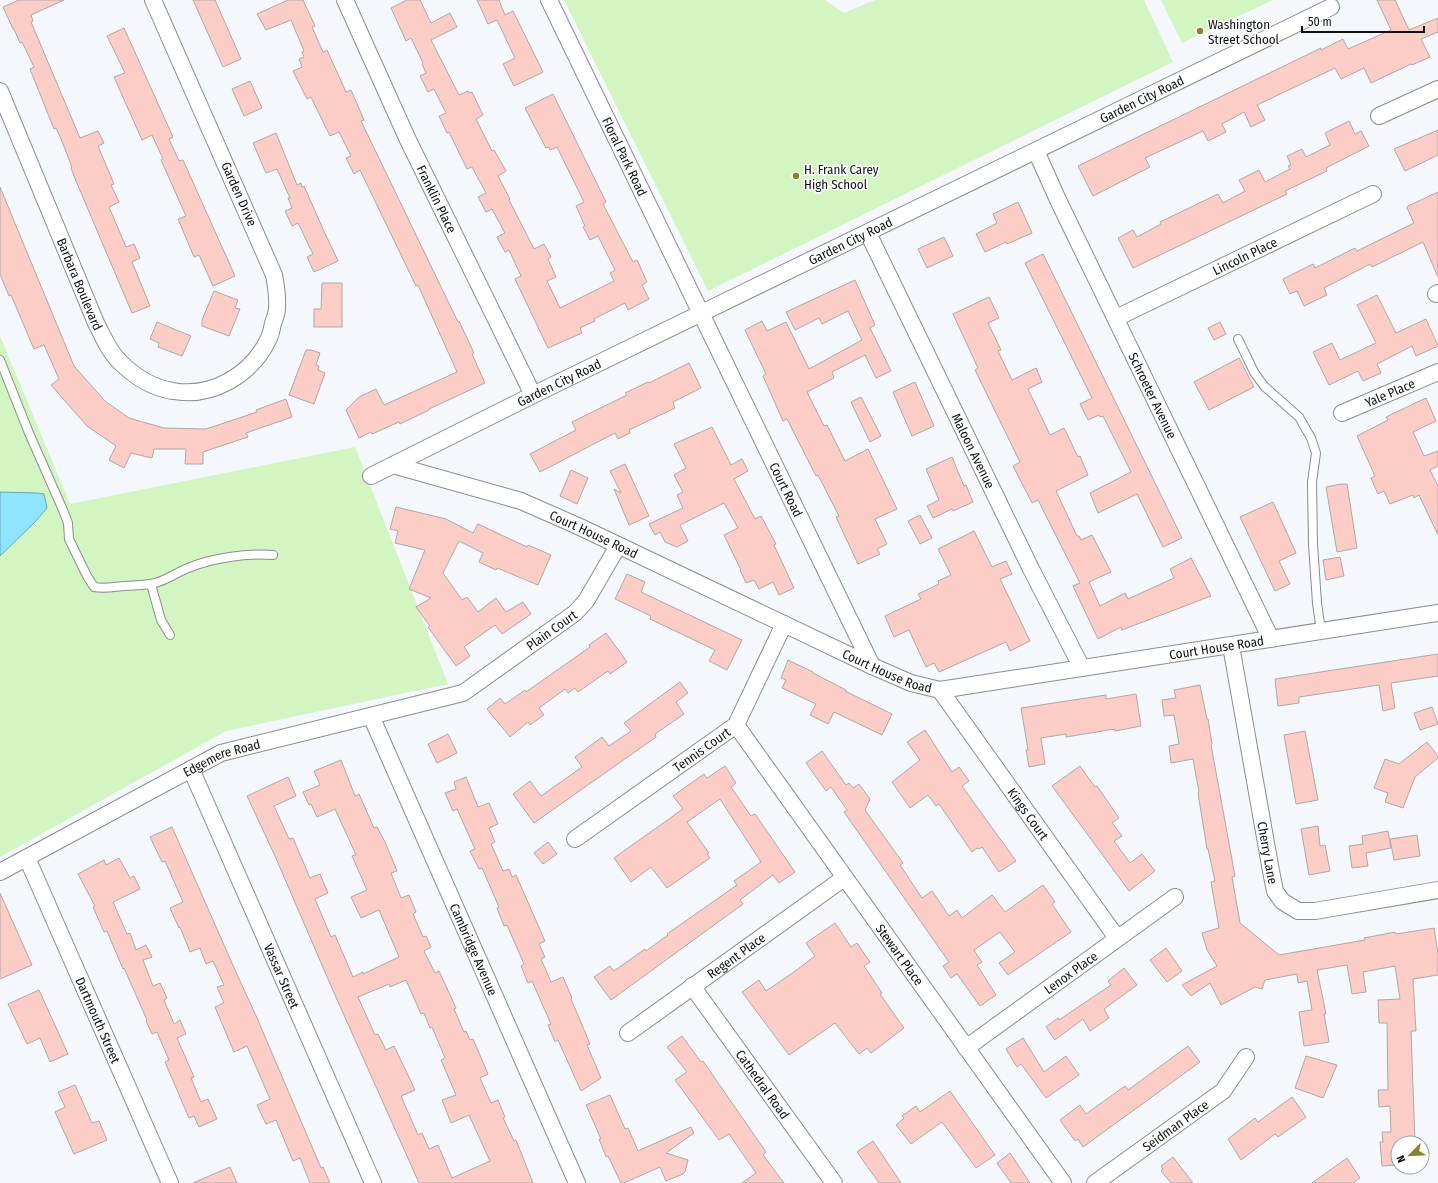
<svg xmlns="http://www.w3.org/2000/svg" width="1438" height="1183" viewBox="0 0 1438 1183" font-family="'Fira Sans Condensed',sans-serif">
  <rect width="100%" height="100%" fill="#f4f7fc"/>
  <g fill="#d2f5c2">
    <path d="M564,0H825L844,13L875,0H1144L1173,62L708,291Z"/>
    <path d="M1161,0H1273L1182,43Z"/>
    <path d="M0,336L70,504L355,447L448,684L226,731L0,857Z"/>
  </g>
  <path fill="#8fe5fe" stroke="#69a5b7" d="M0,492L37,493L44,494L47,508L35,522L0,556Z"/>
  <g fill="#fbcdc6" stroke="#afa8a7" fill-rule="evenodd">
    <path d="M19,0H64L31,15L33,21L31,22L80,138L98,131L104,143L98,146L114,184L111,185L119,202L109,207L126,247L134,244L140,258L132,262L150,306L132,313L76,181L71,168L72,167L61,139L56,128L54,129L30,69L34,67L22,42L20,43L14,29H13L3,7Z"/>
    <path d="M193,0H215L241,59L223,67Z"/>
    <path d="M288,0H303L315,26L312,27L323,52L327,50L346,92L351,90L364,120L361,121L458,322L459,321L474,353L472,354L485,383L429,409V410L400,424L399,422L372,434L371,432L359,438L346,410L359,397L376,389L384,405L457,372L418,285L416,286L360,170L354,174L346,158L351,156L339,132L330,136L311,97L307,99L293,71L302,67L299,59L304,57L302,52L304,51L291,20L266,30L257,14Z"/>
    <path d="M407,0H420L431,23L450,13L457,27L431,40L459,95L468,91L469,93L472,92L483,115L476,119L492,151L494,150L506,171L498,176L510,199L509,200L534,249L544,244L551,257L548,259L556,277L547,281L560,308L614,281L610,273L615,270L598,236L590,240L583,227L585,226L576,206L584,202L557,147L550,150L549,147L546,148L525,108L553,94L606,202L603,204L633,262L637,260L647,282L642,285L649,299L628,310L625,303L594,319L595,321L580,328L582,333L548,348L515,279L521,276L509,250L505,252L497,237L505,233L492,209L486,212L478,197L486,193L472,167L467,169L449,132L447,133L439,116L446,113L434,89L428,92L420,76L426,73L422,64L423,63L411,38L406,41L391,8Z"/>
    <path d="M477,0H499L505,15L513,11L543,72L514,86L503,64L515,58L497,20L488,24Z"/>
    <path d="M1377,0H1395L1409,30L1438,18V32L1421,39L1430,57L1412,65L1411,64L1371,83L1364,68L1341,79L1335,68L1257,105L1265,120L1251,127L1244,112L1222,124L1226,132L1208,141L1203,131L1145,158L1150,167L1093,196L1078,166L1321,48V50L1343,39L1348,49L1391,30Z"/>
    <path d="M124,28L173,137L169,139L179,161L183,160L235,276L213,286L199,255L194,257L178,219L186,216L161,160L163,159L152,135L142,140L114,77L125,73L107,36Z"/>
    <path d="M250,81L262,108L244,116L232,89Z"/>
    <path d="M1349,121L1355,134L1361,131L1369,146L1326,168L1327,171L1285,191L1287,194L1133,268L1118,238L1133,230L1137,237L1161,224L1160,222L1218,194L1223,203L1245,191L1239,180L1259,170L1265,182L1290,169L1288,166L1291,165L1287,156L1302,149L1306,157L1330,145L1325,133Z"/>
    <path d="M1438,130V155L1405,171L1394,149Z"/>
    <path d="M276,133L297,185L301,183L302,187L304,186L323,229L338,261L314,272L307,257L313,254L298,223L292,226L285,211L292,208L288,198H290L277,169L266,173L253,143Z"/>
    <path d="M0,187L74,366L105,401L129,418L164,428L206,429L257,412L256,410L286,399L292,417L246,433L248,437L203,452V464H185L186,449H154L152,458L131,453L124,468L109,460L116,446L87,426L51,385L59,379L44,345L34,349L11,295L9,296L0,274Z"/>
    <path d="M1438,192V277L1423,242L1372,267L1370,264L1324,288L1327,295L1304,306L1297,291L1290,294L1283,279L1313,264L1315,268L1355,248L1357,251L1414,223L1407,208L1408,206Z"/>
    <path d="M1018,202L1032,233L1007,244L1006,242L985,252L976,234L997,223L993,214Z"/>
    <path d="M944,237L953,256L927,268L918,249Z"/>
    <path d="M1043,254L1182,538L1163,547L1137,494L1098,513L1090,493L1131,472L1103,416L1100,417L1099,415L1088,420L1080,404L1092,398L1025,263Z"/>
    <path d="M855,280L875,325L870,328L891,371L876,378L865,355L832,372L834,378L807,392L824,426L827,425L845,461L868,449L897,509L875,519L887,544L877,549L880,554L858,564L836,517L839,516L818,475L816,476L787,419L783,421L763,376L766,374L745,330L762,321L767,331L786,322L809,369L862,340L848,311L822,324L819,318L795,330L786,312Z"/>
    <path d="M322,283H342V327H314V309H321Z"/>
    <path d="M214,291L238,300L235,308L240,309L229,336L202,326V320Z"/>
    <path d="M1377,295L1396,333L1426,319L1438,346L1416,356L1412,346L1377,364L1381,373L1363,381L1358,371L1329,385L1313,352L1332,343L1340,360L1376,343L1357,305Z"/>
    <path d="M989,297L999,318L988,323L1001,350L998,351L1012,380L1036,368L1042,382L1028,389L1050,435L1064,428L1078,457L1080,456L1088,475L1056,491L1077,536H1079L1081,540L1092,535L1111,572L1089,582L1100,606L1125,593L1128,599L1174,578L1170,569L1191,558L1211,596L1122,630L1121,627L1098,639L1073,586L1080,583L1038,500L1032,503L1013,466L1020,462L975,370L978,368L953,314Z"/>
    <path d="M157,322L191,336L182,356L158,347L159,343L150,339Z"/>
    <path d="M1220,322L1226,334L1214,340L1208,328Z"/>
    <path d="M306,350H311L320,353L316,365L319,366L318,370L325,373L314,404L289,395Z"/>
    <path d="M1239,358L1254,387L1209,410L1194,382Z"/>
    <path d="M689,363L701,388L673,402L675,408L629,430L630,433L618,439L615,433L540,472L530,454L576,430L572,422L627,395L625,393L648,382L649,383Z"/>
    <path d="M915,382L934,426L912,436L893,392Z"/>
    <path d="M861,397L881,436L870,442L851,402Z"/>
    <path d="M1426,398L1436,421L1413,432L1424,456L1438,451V466L1430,470L1438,486V535L1419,495L1414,498L1413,495L1390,504L1384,491L1378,494L1371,478L1375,476L1357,436L1388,420L1386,417Z"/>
    <path d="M712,427L731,465L742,459L748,471L734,479L755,519L761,516L776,544L774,545L794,588L779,595L773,582L759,589L754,580L746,583L740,570H741L724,535L738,528L724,503L680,525L688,541L677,547L665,542L660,532L655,535L649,524L683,508L677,495L683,492L674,475L686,468L674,444Z"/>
    <path d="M952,457L964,486L966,485L973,502L953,511L952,509L933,518L927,506L939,500L926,469Z"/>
    <path d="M625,464L649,516L629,525L614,489L621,493L610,471Z"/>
    <path d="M571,470L588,478L577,504L560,496Z"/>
    <path d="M1341,484H1347L1357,548L1337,552L1326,487Z"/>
    <path d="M1273,502L1296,553L1279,561L1290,584L1275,591L1240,517Z"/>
    <path d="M396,507L446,519L473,533L478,524L527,547L528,545L551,555L538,585L497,568L496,570L479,562L483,553L459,541L443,573L462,600L467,597L478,612L496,598L506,612L523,602L531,614L502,634L495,625L464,647L470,656L456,666L428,627L430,626L416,607L431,598L409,589L425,550L395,543L398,531L390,529Z"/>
    <path d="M920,515L932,538L920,544L908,521Z"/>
    <path d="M974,531L992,567L1006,561L1012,574L1000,579L1030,641L1010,651L1006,642L939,672L934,663L926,667L909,630L894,637L885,616L921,599L918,594L939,584L938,581L951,575L938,549Z"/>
    <path d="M1340,557L1344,576L1326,580L1323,560Z"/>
    <path d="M627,574L645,582L641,592L742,640L727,670L709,661L715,650L650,619L651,616L615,599Z"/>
    <path d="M606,633L627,662L610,674L608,671L578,692L575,688L568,693L565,689L539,708L544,715L530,725L528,722L510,737L487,709L500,698L505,704L525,690L526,692L590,647L589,645Z"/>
    <path d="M1438,654V676L1391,683L1395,708L1383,711L1379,685L1299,697V703L1278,706L1275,679Z"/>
    <path d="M788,660L813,672V673L846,690L845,691L892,714L882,735L834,712L828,724L810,715L816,704L782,688L786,680L781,678Z"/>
    <path d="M680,682L688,693L676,702L684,714L655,734L656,737L534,823L513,794L530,781L541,796L582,767L575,757L602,737L609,746L631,731L624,723Z"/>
    <path d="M1200,685L1207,719H1208L1212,744L1211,745L1235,876L1232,877L1240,923L1279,955L1365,940L1364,938L1395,932L1396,934L1434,928L1438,954V975L1413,979L1416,1031H1411L1415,1143H1398V1165L1382,1166L1380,1142H1383L1382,1132H1391L1390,1106L1379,1107L1378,1090H1388L1387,1023H1379L1378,1000L1400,999L1395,966L1363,972L1366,992L1352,994L1347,965L1317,970L1326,1014H1324L1329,1042L1304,1046L1299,1012L1312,1010L1307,981L1298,983L1297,974L1265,980L1262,989L1255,987L1221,1005L1210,983L1191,996L1182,985L1217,966L1207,950L1202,933L1219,928L1211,882L1215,881L1208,849H1207L1198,793L1199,792L1193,759L1171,763L1169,746L1179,744L1174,715L1164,716L1162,700L1176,698L1174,690Z"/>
    <path d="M1136,694L1141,726L1115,731V729L1066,737V734L1041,738L1045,764L1029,767L1026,750H1028L1021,708L1106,695V699Z"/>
    <path d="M1432,707L1438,724L1420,730L1414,713Z"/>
    <path d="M925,730L952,772L959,767L969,781L962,786L1016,861L999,872L982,847L979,849L977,848L972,852L939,804L936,806L928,795L910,808L892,782L920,760L907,742Z"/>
    <path d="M1305,731L1318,800L1296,804L1284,735Z"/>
    <path d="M448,734L457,753L437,763L428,744Z"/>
    <path d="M1427,742L1438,756V758L1415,777L1403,808L1385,802L1388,793L1374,788L1385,759L1399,764Z"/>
    <path d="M822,751L846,785L849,783L853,788L859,784L870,799L865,810L903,863L900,865L922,898L932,891L949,916L957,910L962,918L992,895L1005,912L1043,885L1055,902L1052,904L1071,932L1008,975L999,963L1015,952L1000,932L974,950L982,962L977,965L996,995L980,1006L957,974L951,978L943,966L949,962L844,812L847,810L831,787L826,791L806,763Z"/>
    <path d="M341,760L355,796L359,794L374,828L377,827L385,842L397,871L391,873L401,898L409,895L416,912L413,914L423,937L426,936L431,947L424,951L435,973L439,971L456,1008L454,1009L464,1032L466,1031L470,1040L473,1039L488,1074L480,1078L491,1103L498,1100L505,1117L503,1118L514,1141L516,1140L533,1183H419L331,986L275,856L247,796L288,777L296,796L274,806L289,839L293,838L310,878L320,874L328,893L315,899L331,937L335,935L353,977L363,972V974L399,957L379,910L361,918L351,897L367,890L352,856L356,855L335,809L317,817L311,804L309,805L303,792L320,785L314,771ZM406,980L421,1014L424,1013L430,1028L432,1027L445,1058L441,1060L456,1095L442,1100L451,1123L469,1115L490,1161L452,1178L438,1145L429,1149L422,1133L418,1135L401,1096L415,1090L406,1071L394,1046L386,1050L378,1034L375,1035L358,997L389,984L390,987Z"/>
    <path d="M725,766L736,783L731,787L751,816L755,814L795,872L779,883L773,875L740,900L743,904L611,1000L594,977L610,966L614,971L645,949L646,951L668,935L667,934L737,885L734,881L761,862L720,799L687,822L709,853L707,854L710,858L667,888L651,867L631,882L614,858L683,809L673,796L704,774L707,778Z"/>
    <path d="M1080,766L1095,787L1097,786L1119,818L1112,823L1122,836L1114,841L1130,863L1142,854L1155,871L1129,891L1052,786Z"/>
    <path d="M466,777L478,807L489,803L498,824L489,828L495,842L491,844L503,871L509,869L512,877L516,875L545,941L539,944L545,957L541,959L551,982L563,977L572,998L571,999L590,1044L587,1045L601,1078L581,1091L558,1040L555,1042L548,1025L551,1024L532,981L528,983L521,966L524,964L507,925L504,926L497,908L499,907L482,868L479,869L470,851L475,849L457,809L453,811L445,793L456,789L454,782Z"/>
    <path d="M1318,826L1320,846L1325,845L1330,871L1309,875L1301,829Z"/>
    <path d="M172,827L235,970L257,1018L321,1168L323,1167L330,1183H310L300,1158L293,1161L276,1120L266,1124L257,1105L270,1099L247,1046L234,1052L215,1007L224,1003L217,987L224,985L213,961L206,964L200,948L190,952L180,927L179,928L170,908L183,902L165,861L162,862L150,837Z"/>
    <path d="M1388,831L1391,848L1366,853L1368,866L1352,868L1349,846L1363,844L1362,836Z"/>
    <path d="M1417,835L1420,856L1394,860L1390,839Z"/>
    <path d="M548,842L557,854L543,864L534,853Z"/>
    <path d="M119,858L130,878L134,876L140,889L113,902L127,934L130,933L136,950L146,945L152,957L143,960L153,986L160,983L167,998L164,1000L174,1024L180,1020L186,1034L177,1038L194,1077L191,1078L201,1102L208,1099L217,1119L199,1127L194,1116L189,1118L165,1062L169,1060L157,1032L152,1034L146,1021L147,1020L124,968L123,969L107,931L104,932L93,907L95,906L78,874L104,860L106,865Z"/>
    <path d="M0,893L32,965L0,979Z"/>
    <path d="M835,923L851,947L857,943L870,962L864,966L882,993L880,994L904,1028L871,1053L867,1048L859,1054L835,1023L789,1055L742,992L759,980L766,991L794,972L815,956L806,943Z"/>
    <path d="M1166,948L1182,971L1167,982L1150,960Z"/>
    <path d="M1124,968L1137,985L1104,1009L1109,1018L1090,1031L1083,1019L1055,1040L1046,1027L1058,1018L1059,1020L1111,985L1108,981Z"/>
    <path d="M39,990L68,1054L50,1062L40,1038L27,1044L8,1004Z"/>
    <path d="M682,1036L701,1062L703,1061L766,1152L763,1155L784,1183H742L756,1173L729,1134L719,1140L675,1080L687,1072L667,1047Z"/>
    <path d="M1023,1038L1044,1072L1066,1056L1079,1075L1046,1098L1021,1064L1017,1067L1006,1049Z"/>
    <path d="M1188,1046L1200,1062L1083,1147L1078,1139L1075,1141L1060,1120L1080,1105L1086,1114L1125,1086L1128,1090Z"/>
    <path d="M1306,1056L1337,1065L1323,1098L1295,1088Z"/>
    <path d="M75,1085L92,1123L99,1121L107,1140L74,1154L55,1112L65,1107L58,1092Z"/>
    <path d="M950,1091L995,1155L976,1168L942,1122L911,1144L896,1125L904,1118L902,1116L916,1106L920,1112Z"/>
    <path d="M610,1095L625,1129L628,1128L638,1151L691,1127L694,1133L666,1153L688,1160L685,1172L683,1174L666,1181L660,1167L624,1183H621L608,1156L606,1157L599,1139H601L586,1105Z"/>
    <path d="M1292,1097L1306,1117L1278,1137L1275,1134L1241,1160L1228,1139L1255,1118L1258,1122Z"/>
    <path d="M873,1141L901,1183H879L857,1152Z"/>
    <path d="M1010,1153L1030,1183H1011L997,1163Z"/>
    <path d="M1173,1157L1193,1183H1171L1161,1171L1163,1169L1161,1166Z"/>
    <path d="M1347,1158L1360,1178L1353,1183H1312Z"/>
    <path d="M230,1167L237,1183H193Z"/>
  </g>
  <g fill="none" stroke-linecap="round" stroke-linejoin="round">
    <g stroke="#898c90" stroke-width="10">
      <g id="lane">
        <path d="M1238,339L1254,372L1264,386L1299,417L1311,438L1316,453L1312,482L1313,544L1317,603L1321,631"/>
        <path d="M0,360L29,433L63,510L68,523L69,539L87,576L94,587C104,589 113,587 124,586C135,585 147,586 158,582C168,579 178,572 188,568C212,558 247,553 273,555"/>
        <path d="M151,584L161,620L170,635"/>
      </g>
    </g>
    <g stroke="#898c90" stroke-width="18">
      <g id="street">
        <path id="s1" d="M345,0L408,140L533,395"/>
        <path id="s2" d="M549,0L872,666"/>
        <path id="s3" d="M0,91L96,323C103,336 109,352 120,362C134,376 153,388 173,391C212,398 251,375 268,340C271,335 272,328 273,323C275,318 277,313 277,308C278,296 276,286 274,275L153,0"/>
        <path d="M1379,116L1438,89"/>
        <path id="s4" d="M1036,151L1058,200L1271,639"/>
        <path id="s5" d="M868,233L1031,569L1082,668"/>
        <path d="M1436,294L1438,293"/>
        <path id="s6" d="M1116,318L1373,194"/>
        <path id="s7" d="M1342,413L1438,372"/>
        <path id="s8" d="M393,465L521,501L580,527L872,666L911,683L940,690L1438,613"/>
        <path id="s9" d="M371,476L533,395L1331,7"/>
        <path id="s10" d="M1231,646L1271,871L1275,891L1282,901L1298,911H1315L1438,890"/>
        <path id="s11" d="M940,690L1117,938"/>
        <path id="s12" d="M371,716L577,1183"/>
        <path id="s13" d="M736,725L1063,1183"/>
        <path id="s14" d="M191,769L373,1183"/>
        <path id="s15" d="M575,839L736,725L784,624"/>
        <path id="s16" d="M27,858L170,1183"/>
        <path id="s17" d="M0,872L221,753L463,693L575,613L586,601L618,546"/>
        <path id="s18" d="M692,986L834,1183"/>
        <path id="s19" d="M628,1033L844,878"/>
        <path id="s20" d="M966,1048L1175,897"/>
        <path id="s21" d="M1095,1183L1223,1091L1246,1057"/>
      </g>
    </g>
    <use href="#lane" stroke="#fff" stroke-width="8"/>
    <use href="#street" stroke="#fff" stroke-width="16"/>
  </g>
  <g fill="#88822a" stroke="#fff" stroke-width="1.5">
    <circle cx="1200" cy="31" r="4"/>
    <circle cx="796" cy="176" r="4"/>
  </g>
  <g text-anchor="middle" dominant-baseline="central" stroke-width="3" stroke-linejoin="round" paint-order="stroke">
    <g font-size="13" fill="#0f1012" stroke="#fff" text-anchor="start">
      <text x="1208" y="24">Washington<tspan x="1208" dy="15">Street School</tspan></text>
      <text x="804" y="169">H. Frank Carey<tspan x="804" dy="15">High School</tspan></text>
    </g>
    <g font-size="13" fill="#0f1012" stroke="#fff">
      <text stroke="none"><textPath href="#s9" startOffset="858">Garden City Road</textPath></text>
      <text stroke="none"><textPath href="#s2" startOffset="174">Floral Park Road</textPath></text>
      <text transform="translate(239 194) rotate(66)">Garden Drive</text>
      <text stroke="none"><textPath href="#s1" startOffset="219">Franklin Place</textPath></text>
      <text stroke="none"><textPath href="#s9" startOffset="534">Garden City Road</textPath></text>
      <text stroke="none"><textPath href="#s6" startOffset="143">Lincoln Place</textPath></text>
      <text stroke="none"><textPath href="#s3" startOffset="209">Barbara Boulevard</textPath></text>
      <text stroke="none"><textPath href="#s9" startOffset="210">Garden City Road</textPath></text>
      <text stroke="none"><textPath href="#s7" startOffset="52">Yale Place</textPath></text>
      <text stroke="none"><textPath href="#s4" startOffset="271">Schroeter Avenue</textPath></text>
      <text stroke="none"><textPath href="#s5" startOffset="242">Maloon Avenue</textPath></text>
      <text stroke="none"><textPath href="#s2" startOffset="544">Court Road</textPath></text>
      <text stroke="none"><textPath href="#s8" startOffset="213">Court House Road</textPath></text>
      <text stroke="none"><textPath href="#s17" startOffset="609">Plain Court</textPath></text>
      <text stroke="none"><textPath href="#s8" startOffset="873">Court House Road</textPath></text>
      <text stroke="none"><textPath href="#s8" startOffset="537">Court House Road</textPath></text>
      <text stroke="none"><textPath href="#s15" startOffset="155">Tennis Court</textPath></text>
      <text stroke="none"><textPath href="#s17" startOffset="250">Edgemere Road</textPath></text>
      <text stroke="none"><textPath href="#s11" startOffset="152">Kings Court</textPath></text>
      <text stroke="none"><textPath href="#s10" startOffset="210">Cherry Lane</textPath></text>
      <text stroke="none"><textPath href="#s12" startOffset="255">Cambridge Avenue</textPath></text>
      <text stroke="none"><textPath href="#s19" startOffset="133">Regent Place</textPath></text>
      <text stroke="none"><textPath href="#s13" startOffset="282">Stewart Place</textPath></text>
      <text stroke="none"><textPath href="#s20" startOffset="129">Lenox Place</textPath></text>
      <text stroke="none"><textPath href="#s14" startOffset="226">Vassar Street</textPath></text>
      <text stroke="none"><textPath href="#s16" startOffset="177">Dartmouth Street</textPath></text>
      <text stroke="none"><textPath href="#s18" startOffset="121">Cathedral Road</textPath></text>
      <text stroke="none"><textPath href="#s21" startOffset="99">Seidman Place</textPath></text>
    </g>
  </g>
  <g transform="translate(1410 1155) rotate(246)"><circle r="19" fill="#ffffff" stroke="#9f9fa0"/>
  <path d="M0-3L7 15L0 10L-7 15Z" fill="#88822a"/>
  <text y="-6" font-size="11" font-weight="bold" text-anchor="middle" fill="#0f1012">N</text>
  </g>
  <path d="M1302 26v6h122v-6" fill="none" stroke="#0f1012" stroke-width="2"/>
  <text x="1308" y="26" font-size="12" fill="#0f1012" stroke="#ffffff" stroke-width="3" paint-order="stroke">50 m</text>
</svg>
